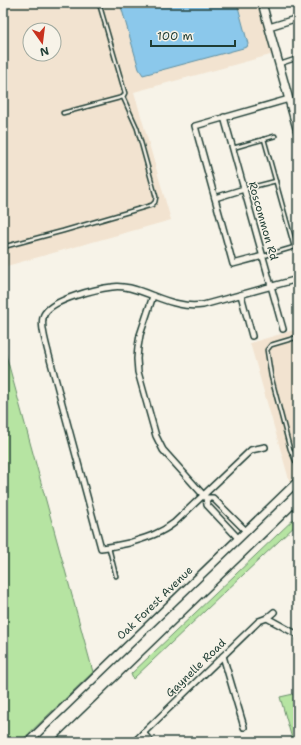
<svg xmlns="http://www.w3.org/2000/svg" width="301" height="745" viewBox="0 0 301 745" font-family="'Shantell Sans',sans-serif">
  <rect width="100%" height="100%" fill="#f7f3e8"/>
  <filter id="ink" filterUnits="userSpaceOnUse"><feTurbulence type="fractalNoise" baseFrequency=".025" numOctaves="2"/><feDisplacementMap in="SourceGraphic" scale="8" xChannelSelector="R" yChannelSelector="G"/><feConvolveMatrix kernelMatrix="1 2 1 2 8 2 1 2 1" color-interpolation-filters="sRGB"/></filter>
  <g filter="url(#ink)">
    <g fill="#f2e3d0" fill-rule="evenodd">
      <path d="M3,3H259L274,54L134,92L171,220L3,267ZM30,30H54V54H30Z"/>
      <path d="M298,329V475L290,483L250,343Z"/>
    </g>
    <g fill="#b6e4a2" stroke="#6a906b">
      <path d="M3,344L93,672L20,742H3Z"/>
      <path d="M298,515V523L133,679L131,674Z"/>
      <path d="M298,693V742H293L280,697Z"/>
    </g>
    <path fill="#8bc8eb" stroke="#6090a2" d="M120,3H237L248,44L247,47L143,75L139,69Z"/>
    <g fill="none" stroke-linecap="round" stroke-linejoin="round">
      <g stroke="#1f3d34" stroke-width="5.5">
        <g id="lane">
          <path d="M3,5L7,3"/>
          <path d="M280,64L298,58"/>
          <path d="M63,113L123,97L125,93L99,3"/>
          <path d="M264,139L294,247"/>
          <path d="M233,148L275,136"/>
          <path d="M244,189L276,181"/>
          <path d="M3,247L63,231L152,205L155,202L156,197L137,128L123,97"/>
          <path d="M264,256L298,246"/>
          <path d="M298,337L271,345L267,350L271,376L290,449L298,467"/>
          <path d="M109,548L116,576"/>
        </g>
      </g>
      <g stroke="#1f3d34" stroke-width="8">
        <g id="street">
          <path d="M269,27L298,18"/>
          <path d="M224,117L283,329"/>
          <path d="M215,198L244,189"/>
          <path d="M263,256L233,264L195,126L289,99"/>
          <path d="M241,295L252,336"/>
          <path d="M153,296L140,335L138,347L137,359L138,372L156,436L163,450L206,498L207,505L238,538"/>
          <path d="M265,447L251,450L174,523C160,534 145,538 129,543C120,545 111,547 101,548L47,348C45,339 39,321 45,313C54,299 96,289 112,287C117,286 125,287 130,288C147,292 162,301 179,304C187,306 195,306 203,305L298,279"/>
          <path d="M206,498H213L246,531"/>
          <path d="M267,618L298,635"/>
          <path d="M223,656L244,727"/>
          <path d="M143,733L151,742"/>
          <path d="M134,742L259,621L267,618L274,612"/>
        </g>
      </g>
      <g stroke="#1f3d34" stroke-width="10">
        <g id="secondary">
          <path d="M262,3L298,132"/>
          <path d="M28,742L298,481"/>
        </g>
      </g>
      <use href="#lane" stroke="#f7f3e8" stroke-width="2.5"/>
      <use href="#street" stroke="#f7f3e8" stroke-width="5"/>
      <use href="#secondary" stroke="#f7f3e8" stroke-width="7"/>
      <path stroke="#1f3d34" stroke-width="1.5" d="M53,742L298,505"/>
    </g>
  </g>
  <g text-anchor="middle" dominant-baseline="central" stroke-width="3" stroke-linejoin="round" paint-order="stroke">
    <g font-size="11" fill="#1f3d34" stroke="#f7f3e8">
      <text transform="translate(263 221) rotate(74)">Roscommon Rd</text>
      <text transform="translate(155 603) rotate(-44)">Oak Forest Avenue</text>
      <text transform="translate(196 668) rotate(-44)">Gaynelle Road</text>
    </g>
  </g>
  <rect width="301" height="745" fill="none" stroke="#f7f3e8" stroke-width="16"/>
  <rect x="8" y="8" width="285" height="729" fill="none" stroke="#1f3d34" stroke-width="1.5" filter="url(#ink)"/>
  <g transform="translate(42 42) rotate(166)"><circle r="19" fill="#f7f3e8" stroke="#a1aaa0"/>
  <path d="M0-3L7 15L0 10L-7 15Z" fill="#c8321e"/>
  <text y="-6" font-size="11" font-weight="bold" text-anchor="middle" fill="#1f3d34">N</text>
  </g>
  <path d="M151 40v6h84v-6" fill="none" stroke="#1f3d34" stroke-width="2"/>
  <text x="157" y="40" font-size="12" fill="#1f3d34" stroke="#f7f3e8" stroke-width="3" paint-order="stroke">100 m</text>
</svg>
